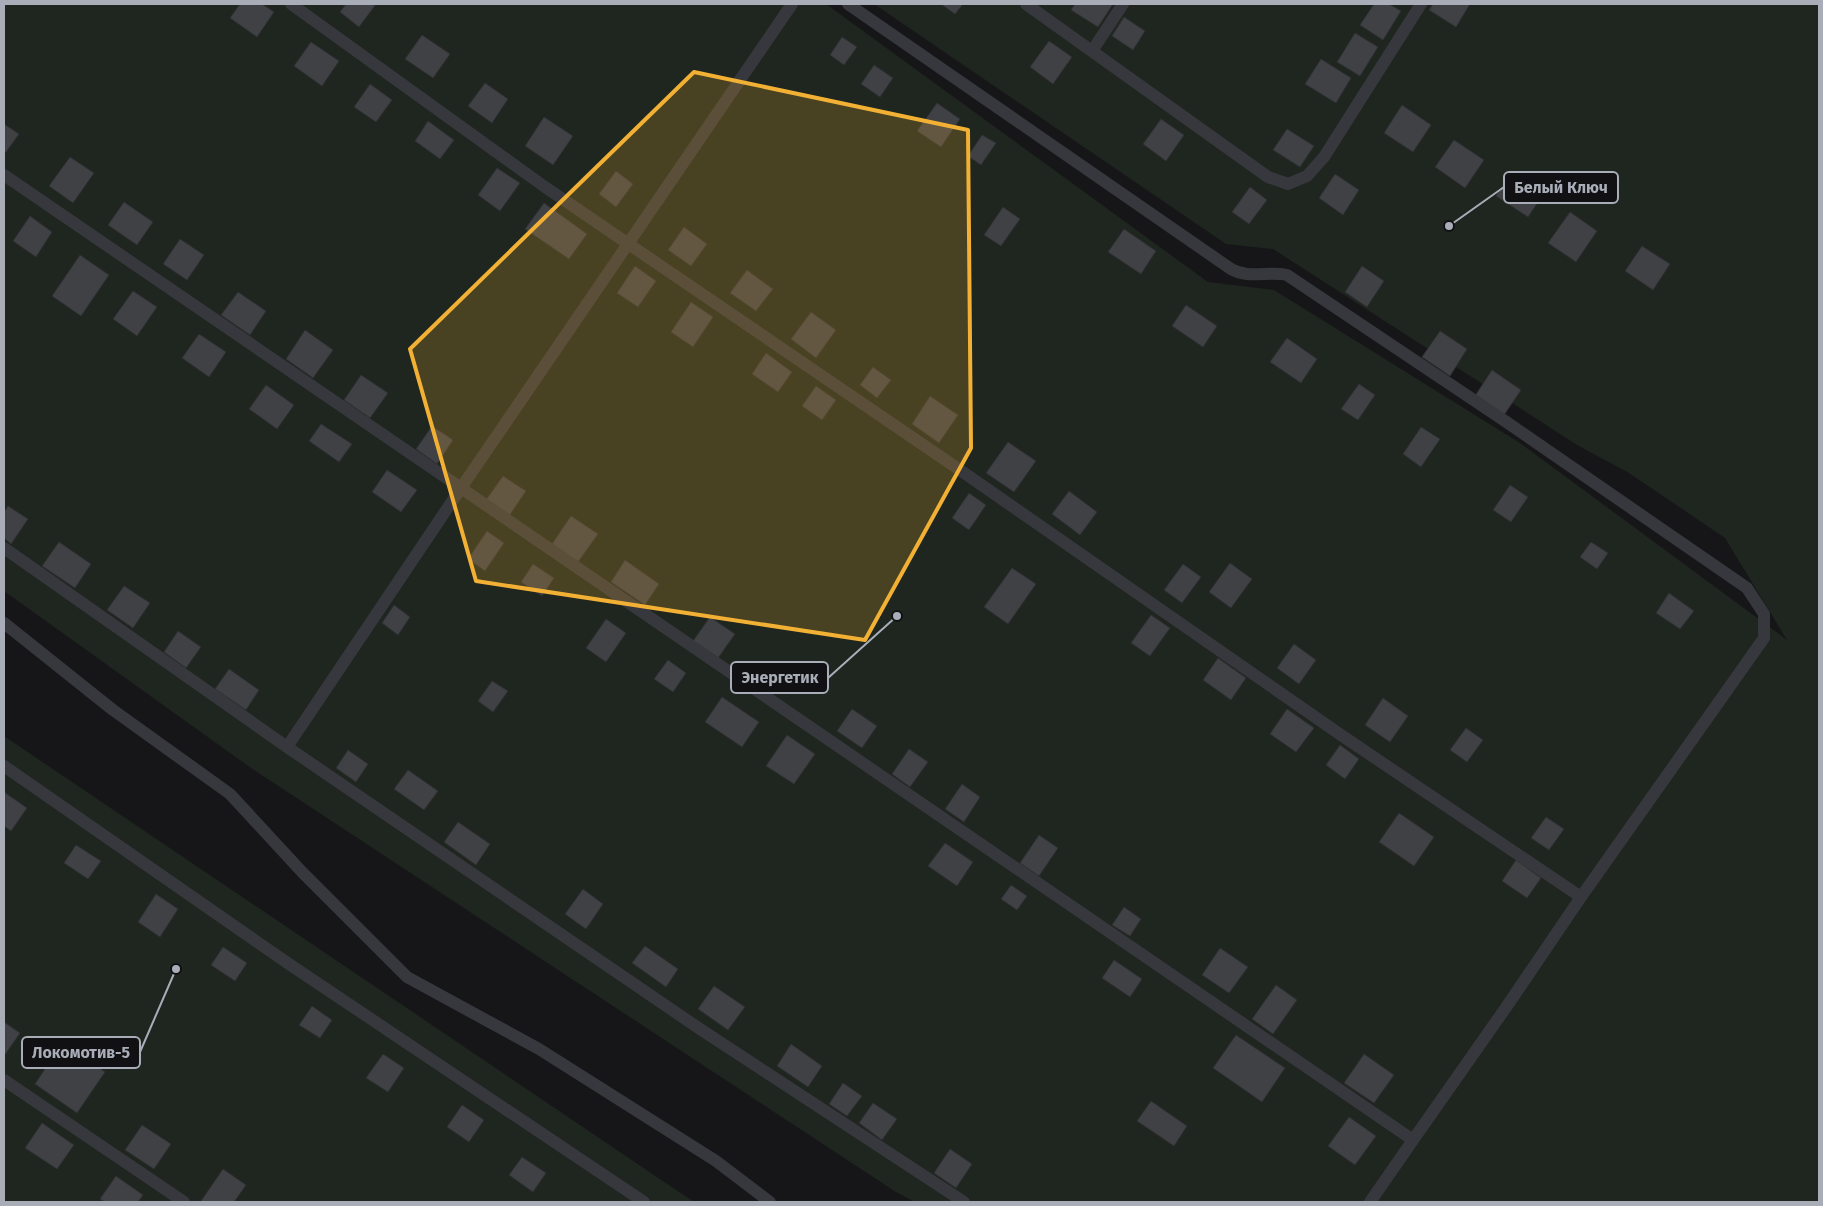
<svg xmlns="http://www.w3.org/2000/svg" width="1823" height="1206" viewBox="0 0 1823 1206" font-family="'Fira Sans',sans-serif">
  <rect width="100%" height="100%" fill="#161618"/>
  <g fill="#1e261f">
    <path d="M4,4H826L1208,282L1274,290L1520,443L1787,640L1725,538L1629,473L1577,445L1273,249L1226,244L874,4H1819V1202H915L896,1192L251,768L4,591Z"/>
    <path d="M4,736L694,1202H4Z"/>
  </g>
  <g fill="#404145" stroke="#303034">
    <path d="M240,4H262L274,12L257,37L230,18Z"/>
    <path d="M346,4H376L359,27L340,12Z"/>
    <path d="M941,4H963L955,14Z"/>
    <path d="M1075,4H1113L1098,27L1071,10Z"/>
    <path d="M1374,4H1389L1401,11L1383,40L1360,25Z"/>
    <path d="M1433,4H1470L1456,27L1429,10Z"/>
    <path d="M1124,17L1145,31L1133,50L1112,36Z"/>
    <path d="M1355,33L1378,47L1360,76L1337,62Z"/>
    <path d="M422,35L450,54L433,78L405,59Z"/>
    <path d="M842,37L857,47L844,65L830,55Z"/>
    <path d="M1049,41L1072,57L1053,84L1030,67Z"/>
    <path d="M311,42L339,61L322,86L294,66Z"/>
    <path d="M1321,59L1351,78L1336,103L1305,84Z"/>
    <path d="M874,65L893,78L880,97L861,84Z"/>
    <path d="M485,83L508,99L492,123L468,106Z"/>
    <path d="M370,84L392,100L376,122L354,107Z"/>
    <path d="M937,103L960,119L941,147L917,131Z"/>
    <path d="M1402,105L1431,125L1413,152L1384,133Z"/>
    <path d="M544,117L573,136L553,165L525,146Z"/>
    <path d="M1161,119L1184,135L1166,161L1143,144Z"/>
    <path d="M428,121L454,140L440,159L415,141Z"/>
    <path d="M4,124L19,134L6,152L4,151Z"/>
    <path d="M1287,129L1314,146L1300,167L1273,150Z"/>
    <path d="M982,135L996,143L981,165L968,156Z"/>
    <path d="M1454,140L1484,160L1465,188L1435,167Z"/>
    <path d="M70,157L94,173L73,203L49,186Z"/>
    <path d="M497,168L520,183L500,211L478,195Z"/>
    <path d="M616,171L633,184L616,207L599,194Z"/>
    <path d="M1335,174L1359,190L1343,215L1319,198Z"/>
    <path d="M1511,174L1542,196L1528,217L1496,196Z"/>
    <path d="M1250,187L1267,200L1249,224L1232,212Z"/>
    <path d="M124,202L153,222L137,245L108,225Z"/>
    <path d="M544,203L587,234L569,259L525,229Z"/>
    <path d="M1003,207L1020,219L1001,246L984,235Z"/>
    <path d="M1570,212L1597,231L1576,262L1548,243Z"/>
    <path d="M30,216L52,232L36,257L13,241Z"/>
    <path d="M684,227L707,244L691,266L668,250Z"/>
    <path d="M1124,229L1156,251L1141,274L1108,252Z"/>
    <path d="M180,239L204,255L187,280L163,264Z"/>
    <path d="M1642,246L1670,264L1653,290L1625,271Z"/>
    <path d="M80,255L109,275L81,316L52,296Z"/>
    <path d="M635,266L656,281L638,307L617,293Z"/>
    <path d="M1362,266L1384,281L1367,307L1345,292Z"/>
    <path d="M747,270L773,289L756,311L730,293Z"/>
    <path d="M133,291L157,307L137,336L113,319Z"/>
    <path d="M238,292L266,311L250,335L221,315Z"/>
    <path d="M691,302L713,317L693,347L671,332Z"/>
    <path d="M1186,305L1217,326L1203,347L1172,326Z"/>
    <path d="M811,312L836,330L816,358L791,339Z"/>
    <path d="M305,330L333,350L313,378L286,359Z"/>
    <path d="M1440,331L1467,349L1450,376L1422,357Z"/>
    <path d="M199,334L226,352L209,377L182,358Z"/>
    <path d="M1287,338L1317,359L1301,383L1270,362Z"/>
    <path d="M766,353L792,372L778,392L752,374Z"/>
    <path d="M873,367L891,380L877,398L860,385Z"/>
    <path d="M1492,370L1521,390L1504,415L1475,396Z"/>
    <path d="M361,375L388,393L370,418L344,400Z"/>
    <path d="M1359,384L1375,395L1358,420L1341,409Z"/>
    <path d="M266,385L294,405L277,429L249,409Z"/>
    <path d="M816,386L836,400L822,420L802,406Z"/>
    <path d="M930,396L958,415L939,443L912,424Z"/>
    <path d="M321,424L352,444L339,462L309,441Z"/>
    <path d="M432,426L453,440L437,464L416,449Z"/>
    <path d="M1421,427L1440,439L1421,467L1403,454Z"/>
    <path d="M1008,442L1036,461L1014,492L986,473Z"/>
    <path d="M387,470L417,490L401,512L372,492Z"/>
    <path d="M503,476L526,491L509,516L486,500Z"/>
    <path d="M1510,485L1528,497L1511,522L1493,510Z"/>
    <path d="M1069,491L1097,512L1080,535L1052,514Z"/>
    <path d="M969,493L986,505L969,530L952,518Z"/>
    <path d="M8,506L28,519L11,544L4,538V512Z"/>
    <path d="M571,516L598,534L578,562L552,544Z"/>
    <path d="M487,531L504,543L485,571L468,559Z"/>
    <path d="M59,542L91,564L75,588L42,566Z"/>
    <path d="M1591,542L1608,553L1597,569L1580,557Z"/>
    <path d="M625,560L659,584L645,605L611,582Z"/>
    <path d="M1230,563L1252,579L1231,608L1209,592Z"/>
    <path d="M533,564L554,578L542,596L521,582Z"/>
    <path d="M1183,564L1201,577L1182,603L1164,590Z"/>
    <path d="M1012,568L1036,584L1008,624L984,607Z"/>
    <path d="M124,586L150,603L133,628L107,610Z"/>
    <path d="M1669,593L1694,611L1680,629L1656,613Z"/>
    <path d="M394,605L410,617L398,635L382,623Z"/>
    <path d="M1151,615L1170,628L1150,656L1131,643Z"/>
    <path d="M710,617L735,634L718,658L693,641Z"/>
    <path d="M606,619L626,633L606,662L586,648Z"/>
    <path d="M178,631L201,647L186,668L164,652Z"/>
    <path d="M1294,644L1316,660L1299,684L1277,668Z"/>
    <path d="M1218,658L1246,678L1231,700L1203,680Z"/>
    <path d="M668,660L686,673L673,692L654,679Z"/>
    <path d="M229,669L259,690L246,710L215,689Z"/>
    <path d="M492,681L508,691L493,712L478,701Z"/>
    <path d="M722,697L759,722L742,747L705,722Z"/>
    <path d="M1383,698L1408,716L1390,742L1365,725Z"/>
    <path d="M852,709L877,726L862,748L837,731Z"/>
    <path d="M1287,709L1314,728L1296,752L1270,734Z"/>
    <path d="M1466,728L1483,740L1467,762L1450,750Z"/>
    <path d="M787,735L815,754L794,784L766,766Z"/>
    <path d="M1340,745L1359,759L1345,779L1326,765Z"/>
    <path d="M909,749L928,762L910,787L892,774Z"/>
    <path d="M348,750L368,764L356,782L336,768Z"/>
    <path d="M408,770L438,791L424,810L394,789Z"/>
    <path d="M962,784L980,797L964,822L945,809Z"/>
    <path d="M4,792L27,808L11,831L4,826Z"/>
    <path d="M1399,813L1434,837L1414,866L1379,842Z"/>
    <path d="M1546,817L1564,829L1549,850L1531,838Z"/>
    <path d="M458,822L490,844L476,865L444,842Z"/>
    <path d="M1039,835L1058,848L1039,876L1020,863Z"/>
    <path d="M945,843L973,862L957,886L928,866Z"/>
    <path d="M76,845L101,861L88,879L64,863Z"/>
    <path d="M1516,860L1541,878L1527,898L1502,881Z"/>
    <path d="M1011,885L1027,896L1017,910L1001,899Z"/>
    <path d="M583,889L603,904L586,929L565,914Z"/>
    <path d="M156,894L178,909L160,937L138,922Z"/>
    <path d="M1124,907L1141,919L1130,936L1112,925Z"/>
    <path d="M645,946L678,969L666,987L632,963Z"/>
    <path d="M223,947L247,963L235,981L211,965Z"/>
    <path d="M1220,948L1248,967L1229,993L1202,975Z"/>
    <path d="M1114,960L1142,979L1130,997L1102,978Z"/>
    <path d="M1276,985L1297,1000L1273,1034L1252,1019Z"/>
    <path d="M714,986L745,1007L728,1030L698,1009Z"/>
    <path d="M312,1006L332,1020L320,1038L299,1025Z"/>
    <path d="M4,1022L20,1033L4,1056Z"/>
    <path d="M1236,1035L1285,1068L1262,1102L1213,1068Z"/>
    <path d="M62,1043L105,1072L77,1113L35,1084Z"/>
    <path d="M791,1044L822,1066L808,1087L777,1066Z"/>
    <path d="M383,1054L404,1068L388,1092L366,1078Z"/>
    <path d="M1364,1054L1394,1075L1374,1103L1344,1083Z"/>
    <path d="M843,1083L862,1096L847,1116L829,1104Z"/>
    <path d="M1151,1101L1187,1126L1174,1146L1137,1121Z"/>
    <path d="M873,1103L897,1119L882,1140L859,1123Z"/>
    <path d="M462,1105L484,1120L469,1142L447,1127Z"/>
    <path d="M1349,1117L1376,1136L1355,1165L1328,1146Z"/>
    <path d="M42,1123L74,1145L57,1169L25,1148Z"/>
    <path d="M142,1125L171,1144L154,1169L125,1150Z"/>
    <path d="M950,1149L972,1164L956,1188L934,1173Z"/>
    <path d="M522,1157L546,1173L533,1192L509,1175Z"/>
    <path d="M223,1169L246,1185L234,1202H203L201,1201Z"/>
    <path d="M116,1176L143,1195L138,1202H105L100,1199Z"/>
  </g>
  <g fill="none" stroke-linecap="round" stroke-linejoin="round">
    <g stroke="#37383d" stroke-width="12">
      <path d="M291,4L545,187L960,470L1341,735L1581,897L1764,638V614L1747,588L1505,421L1287,275C1268,271 1248,279 1231,269L848,4"/>
      <path d="M1026,4L1268,177L1288,184L1307,176L1324,157L1421,4"/>
      <path d="M1092,51L1123,4"/>
      <path d="M4,175L1413,1140L1507,1006L1581,897"/>
      <path d="M4,548L287,747L700,1029L964,1202"/>
      <path d="M4,623L113,710L230,794L302,872L407,977L539,1049L716,1161L770,1202"/>
      <path d="M287,747L461,488L792,4"/>
      <path d="M4,766L289,964L644,1202"/>
      <path d="M4,1080L184,1202"/>
      <path d="M1370,1202L1413,1140"/>
    </g>
  </g>
  <path fill="#f2b134" fill-opacity="0.2" stroke="#f2b134" stroke-width="4" stroke-linejoin="round" d="M694,72L968,130L971,448L865,640L476,581L410,349Z"/>
  <path fill="none" stroke="#a8adb8" stroke-width="2" d="M1449 226L1504 187M897 616L828 678M176 969L140 1052"/>
  <g fill="#a8adb8" stroke="#111113" stroke-width="2">
    <circle cx="1449" cy="226" r="5"/>
    <circle cx="897" cy="616" r="5"/>
    <circle cx="176" cy="969" r="5"/>
  </g>
  <g fill="#111113" stroke="#a8adb8" stroke-width="2">
    <rect x="1504" y="172" width="114" height="31" rx="5"/>
    <rect x="731" y="662" width="97" height="31" rx="5"/>
    <rect x="22" y="1037" width="118" height="31" rx="5"/>
  </g>
  <g font-size="16" text-anchor="middle" font-weight="bold" fill="#a8adb8">
    <text x="1561" y="193">Белый Ключ</text>
    <text x="780" y="683">Энергетик</text>
    <text x="81" y="1058">Локомотив-5</text>
  </g>
  <rect width="1823" height="1206" fill="none" stroke="#a8adb8" stroke-width="10"/>
</svg>
